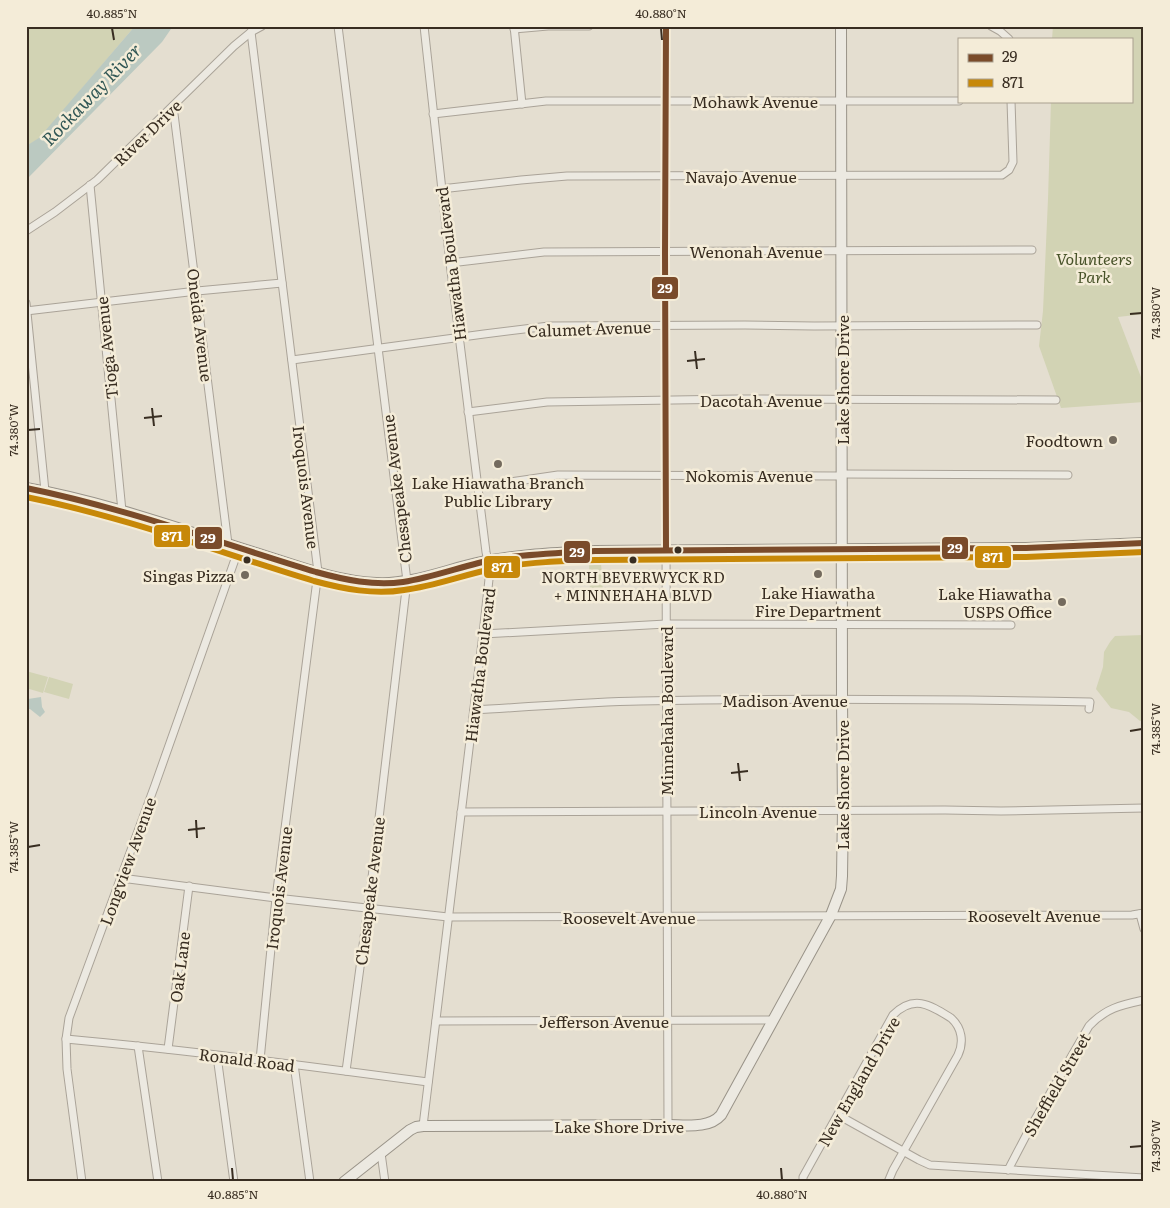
<svg xmlns="http://www.w3.org/2000/svg" width="1170" height="1208" viewBox="0 0 1170 1208" font-family="Literata,serif">
  <rect width="100%" height="100%" fill="#e4ded0"/>
  <g fill="#d2d3b4">
    <path d="M26,26H135L39,139L26,146Z"/>
    <path d="M1053,26H1144V314L1118,317L1144,385V402L1061,408L1039,346L1043,311L1048,199L1051,101H1131V39H1052Z"/>
    <path d="M601,563L603,592H590L589,564Z"/>
    <path d="M1144,635V722L1140,721L1129,712L1111,708L1096,689L1103,667L1104,652L1110,642L1115,636Z"/>
    <path d="M26,671L48,677L43,693L26,688Z"/>
    <path d="M49,677L73,684L69,699L44,692Z"/>
  </g>
  <g fill="#bbc9c1">
    <path d="M135,26H173L162,42L26,180V146L39,138Z"/>
    <path d="M26,697L28,699L41,697L42,707L45,712L40,717L30,709H26Z"/>
  </g>
  <g fill="none" stroke-linecap="round" stroke-linejoin="round">
    <g stroke="#aaa398" stroke-width="9">
      <g id="street">
        <path d="M338,26L407,581L371,886L346,1071"/>
        <path d="M514,26L522,104"/>
        <path d="M666,26L665,252L668,1125"/>
        <path d="M991,26L1000,31L1009,39"/>
        <path d="M514,29L548,26H589"/>
        <path d="M251,32L318,572L276,898L260,1060"/>
        <path d="M173,106L228,544"/>
        <path d="M433,114L546,101H959"/>
        <path d="M90,185L122,511"/>
        <path d="M441,189L521,180L567,176L1002,175L1009,170L1013,162L1011,101"/>
        <path d="M26,231L55,212L97,180L234,46L251,32L262,26"/>
        <path d="M450,263L544,252L1032,250"/>
        <path d="M26,303L45,491"/>
        <path d="M26,311L197,291L282,283"/>
        <path d="M292,360L484,334L549,326L745,325L814,326L1037,325"/>
        <path d="M468,412L547,402L737,399L1056,400"/>
        <path d="M842,474L1068,475"/>
        <path d="M477,487L558,475L842,476"/>
        <path d="M483,634L666,624L1011,625"/>
        <path d="M474,710C529,707 585,702 640,701C790,698 940,699 1090,702L1089,709"/>
        <path d="M461,812L945,810L1001,811L1144,808"/>
        <path d="M121,878L276,898L448,917L1132,915L1144,913"/>
        <path d="M1140,914L1144,929"/>
        <path d="M436,1021L773,1020"/>
        <path d="M66,1039C187,1050 308,1066 428,1082"/>
        <path d="M138,1046L158,1182"/>
        <path d="M168,1049L189,886"/>
        <path d="M217,1056L234,1182"/>
        <path d="M294,1064L310,1182"/>
        <path d="M838,1115L919,1160L930,1165L1144,1178"/>
        <path d="M423,1126L483,634L490,570L486,552L450,263L424,26"/>
        <path d="M381,1153L385,1182"/>
        <path d="M1008,1170L1030,1128L1089,1026C1106,1008 1121,1005 1144,1000"/>
        <path d="M82,1182L67,1069L66,1039L69,1018L155,785L239,548"/>
        <path d="M803,1182V1177L893,1015C914,994 930,1005 951,1018C962,1028 964,1042 958,1055L893,1170L888,1182"/>
      </g>
    </g>
    <g stroke="#999388" stroke-width="12">
      <g id="secondary">
        <path d="M26,488C105,502 182,530 259,554C297,566 335,581 376,583C413,585 447,569 482,562C519,554 558,553 595,551L1026,548L1144,543"/>
        <path d="M344,1182L410,1130L416,1127L423,1126L668,1125C685,1125 709,1129 721,1115L831,915L841,889L842,876L843,810L842,699L841,26"/>
      </g>
    </g>
    <use href="#street" stroke="#ece9e1" stroke-width="7"/>
    <use href="#secondary" stroke="#ece9e1" stroke-width="10"/>
    <g stroke="#f4ecd8" stroke-width="10">
      <g id="bus-1">
        <path d="M666,26L665,252L666,550"/>
        <path d="M26,488C125,508 220,543 316,572C345,580 374,586 403,582C435,577 465,565 496,559C529,554 562,553 595,551L1026,548L1144,543"/>
      </g>
    </g>
    <g stroke="#f4ecd8" stroke-width="10">
      <path id="bus-2" d="M26,497C125,517 218,552 314,581C344,589 374,595 404,590C436,586 465,574 497,568C529,562 562,561 595,560L1026,557L1144,552"/>
    </g>
    <use href="#bus-1" stroke="#7a4b2a" stroke-width="6"/>
    <use href="#bus-2" stroke="#c78808" stroke-width="6"/>
  </g>
  <path fill="none" stroke="#382d21" stroke-width="2" d="M112,28L114,40M661,28L662,40M1130,314L1142,313M695,351L697,369M687,361L705,359M152,408L154,426M144,418L162,416M28,430L40,429M1130,731L1142,729M738,763L740,781M731,773L748,771M196,820L197,838M188,830L205,828M28,847L40,845M1130,1147L1142,1146M232,1168L233,1180M781,1168L782,1180"/>
  <g fill="#746b5e" stroke="#f4ecd8" stroke-width="2">
    <circle cx="1113" cy="440" r="5"/>
    <circle cx="498" cy="464" r="5"/>
    <circle cx="818" cy="574" r="5"/>
    <circle cx="245" cy="575" r="5"/>
    <circle cx="1062" cy="602" r="5"/>
  </g>
  <g fill="#382d21" stroke="#f4ecd8" stroke-width="2">
    <circle cx="678" cy="550" r="4.5"/>
    <circle cx="247" cy="560" r="4.5"/>
    <circle cx="633" cy="560" r="4.5"/>
  </g>
  <g text-anchor="middle" dominant-baseline="central" stroke-width="5" stroke-linejoin="round" paint-order="stroke">
    <g font-size="15" fill="#382d21" stroke="#f4ecd8">
      <text x="633" y="576">NORTH BEVERWYCK RD<tspan x="633" dy="18">+ MINNEHAHA BLVD</tspan></text>
    </g>
    <g font-size="16" fill="#382d21" stroke="#f4ecd8">
      <text x="755" y="101">Mohawk Avenue</text>
      <text transform="translate(147 132) rotate(-44)">River Drive</text>
      <text x="741" y="176">Navajo Avenue</text>
      <text x="756" y="251">Wenonah Avenue</text>
      <text transform="translate(450 264) rotate(-97)">Hiawatha Boulevard</text>
      <text transform="translate(201 325) rotate(83)">Oneida Avenue</text>
      <text transform="translate(589 328) rotate(-2)">Calumet Avenue</text>
      <text transform="translate(106 348) rotate(-96)">Tioga Avenue</text>
      <text transform="translate(842 380) rotate(-90)">Lake Shore Drive</text>
      <text x="761" y="400">Dacotah Avenue</text>
      <text x="749" y="475">Nokomis Avenue</text>
      <text transform="translate(307 487) rotate(83)">Iroquois Avenue</text>
      <text transform="translate(396 489) rotate(-97)">Chesapeake Avenue</text>
      <text transform="translate(479 665) rotate(-83)">Hiawatha Boulevard</text>
      <text x="785" y="700">Madison Avenue</text>
      <text transform="translate(666 711) rotate(-90)">Minnehaha Boulevard</text>
      <text transform="translate(842 785) rotate(-90)">Lake Shore Drive</text>
      <text x="758" y="811">Lincoln Avenue</text>
      <text transform="translate(127 861) rotate(-70)">Longview Avenue</text>
      <text transform="translate(278 888) rotate(-83)">Iroquois Avenue</text>
      <text transform="translate(369 891) rotate(-83)">Chesapeake Avenue</text>
      <text x="1034" y="915">Roosevelt Avenue</text>
      <text x="629" y="917">Roosevelt Avenue</text>
      <text transform="translate(179 967) rotate(-83)">Oak Lane</text>
      <text x="604" y="1021">Jefferson Avenue</text>
      <text transform="translate(247 1059) rotate(7)">Ronald Road</text>
      <text transform="translate(858 1081) rotate(-60)">New England Drive</text>
      <text transform="translate(1056 1084) rotate(-60)">Sheffield Street</text>
      <text x="619" y="1126">Lake Shore Drive</text>
    </g>
    <g font-size="16" font-style="italic" fill="#485329" stroke="#f4ecd8">
      <text x="1094" y="258">Volunteers<tspan x="1094" dy="18">Park</tspan></text>
    </g>
    <g font-size="16" fill="#382d21" stroke="#f4ecd8" text-anchor="end">
      <text x="1103" y="440">Foodtown</text>
      <text x="498" y="482" text-anchor="middle">Lake Hiawatha Branch<tspan x="498" dy="18">Public Library</tspan></text>
      <text x="235" y="575">Singas Pizza</text>
      <text x="818" y="592" text-anchor="middle">Lake Hiawatha<tspan x="818" dy="18">Fire Department</tspan></text>
      <text x="1052" y="593">Lake Hiawatha<tspan x="1052" dy="18">USPS Office</tspan></text>
    </g>
    <g font-size="18" font-style="italic" fill="#315755" stroke="#f4ecd8">
      <text transform="translate(91 94) rotate(-46)">Rockaway River</text>
    </g>
  </g>
  <g stroke="#f4ecd8" stroke-width="2">
    <rect x="651" y="276" width="28" height="24" rx="5" fill="#7a4b2a"/>
    <rect x="153" y="524" width="38" height="24" rx="5" fill="#c78808"/>
    <rect x="194" y="526" width="29" height="24" rx="5" fill="#7a4b2a"/>
    <rect x="941" y="536" width="28" height="24" rx="5" fill="#7a4b2a"/>
    <rect x="563" y="540" width="28" height="24" rx="5" fill="#7a4b2a"/>
    <rect x="974" y="545" width="38" height="24" rx="5" fill="#c78808"/>
    <rect x="483" y="555" width="38" height="24" rx="5" fill="#c78808"/>
  </g>
  <g font-size="14" text-anchor="middle" font-weight="bold" fill="#fff">
    <text x="665" y="293">29</text>
    <text x="172" y="541">871</text>
    <text x="208" y="543">29</text>
    <text x="955" y="553">29</text>
    <text x="577" y="557">29</text>
    <text x="993" y="562">871</text>
    <text x="502" y="572">871</text>
  </g>
  <rect width="1170" height="1208" fill="none" stroke="#f4ecd8" stroke-width="55"/>
  <rect x="958" y="38" width="175" height="65" fill="#f4ecd8" stroke="#a9a08f"/>
  <rect x="968" y="54" width="25" height="8" fill="#7a4b2a" stroke="#a9a08f"/>
  <text x="1002" y="62" font-size="15" fill="#382d21">29</text>
  <rect x="968" y="79" width="25" height="8" fill="#c78808" stroke="#a9a08f"/>
  <text x="1002" y="88" font-size="15" fill="#382d21">871</text>
  <rect x="28" y="28" width="1114" height="1152" fill="none" stroke="#382d21" stroke-width="2"/>
  <g font-size="12" text-anchor="middle" fill="#382d21">
    <text x="112" y="18">40.885°N</text>
    <text x="661" y="18">40.880°N</text>
    <text transform="translate(1156 313) rotate(-90)" y="4">74.380°W</text>
    <text transform="translate(14 430) rotate(-90)" y="4">74.380°W</text>
    <text transform="translate(1156 729) rotate(-90)" y="4">74.385°W</text>
    <text transform="translate(14 847) rotate(-90)" y="4">74.385°W</text>
    <text transform="translate(1156 1146) rotate(-90)" y="4">74.390°W</text>
    <text x="233" y="1199">40.885°N</text>
    <text x="782" y="1199">40.880°N</text>
  </g>
</svg>
